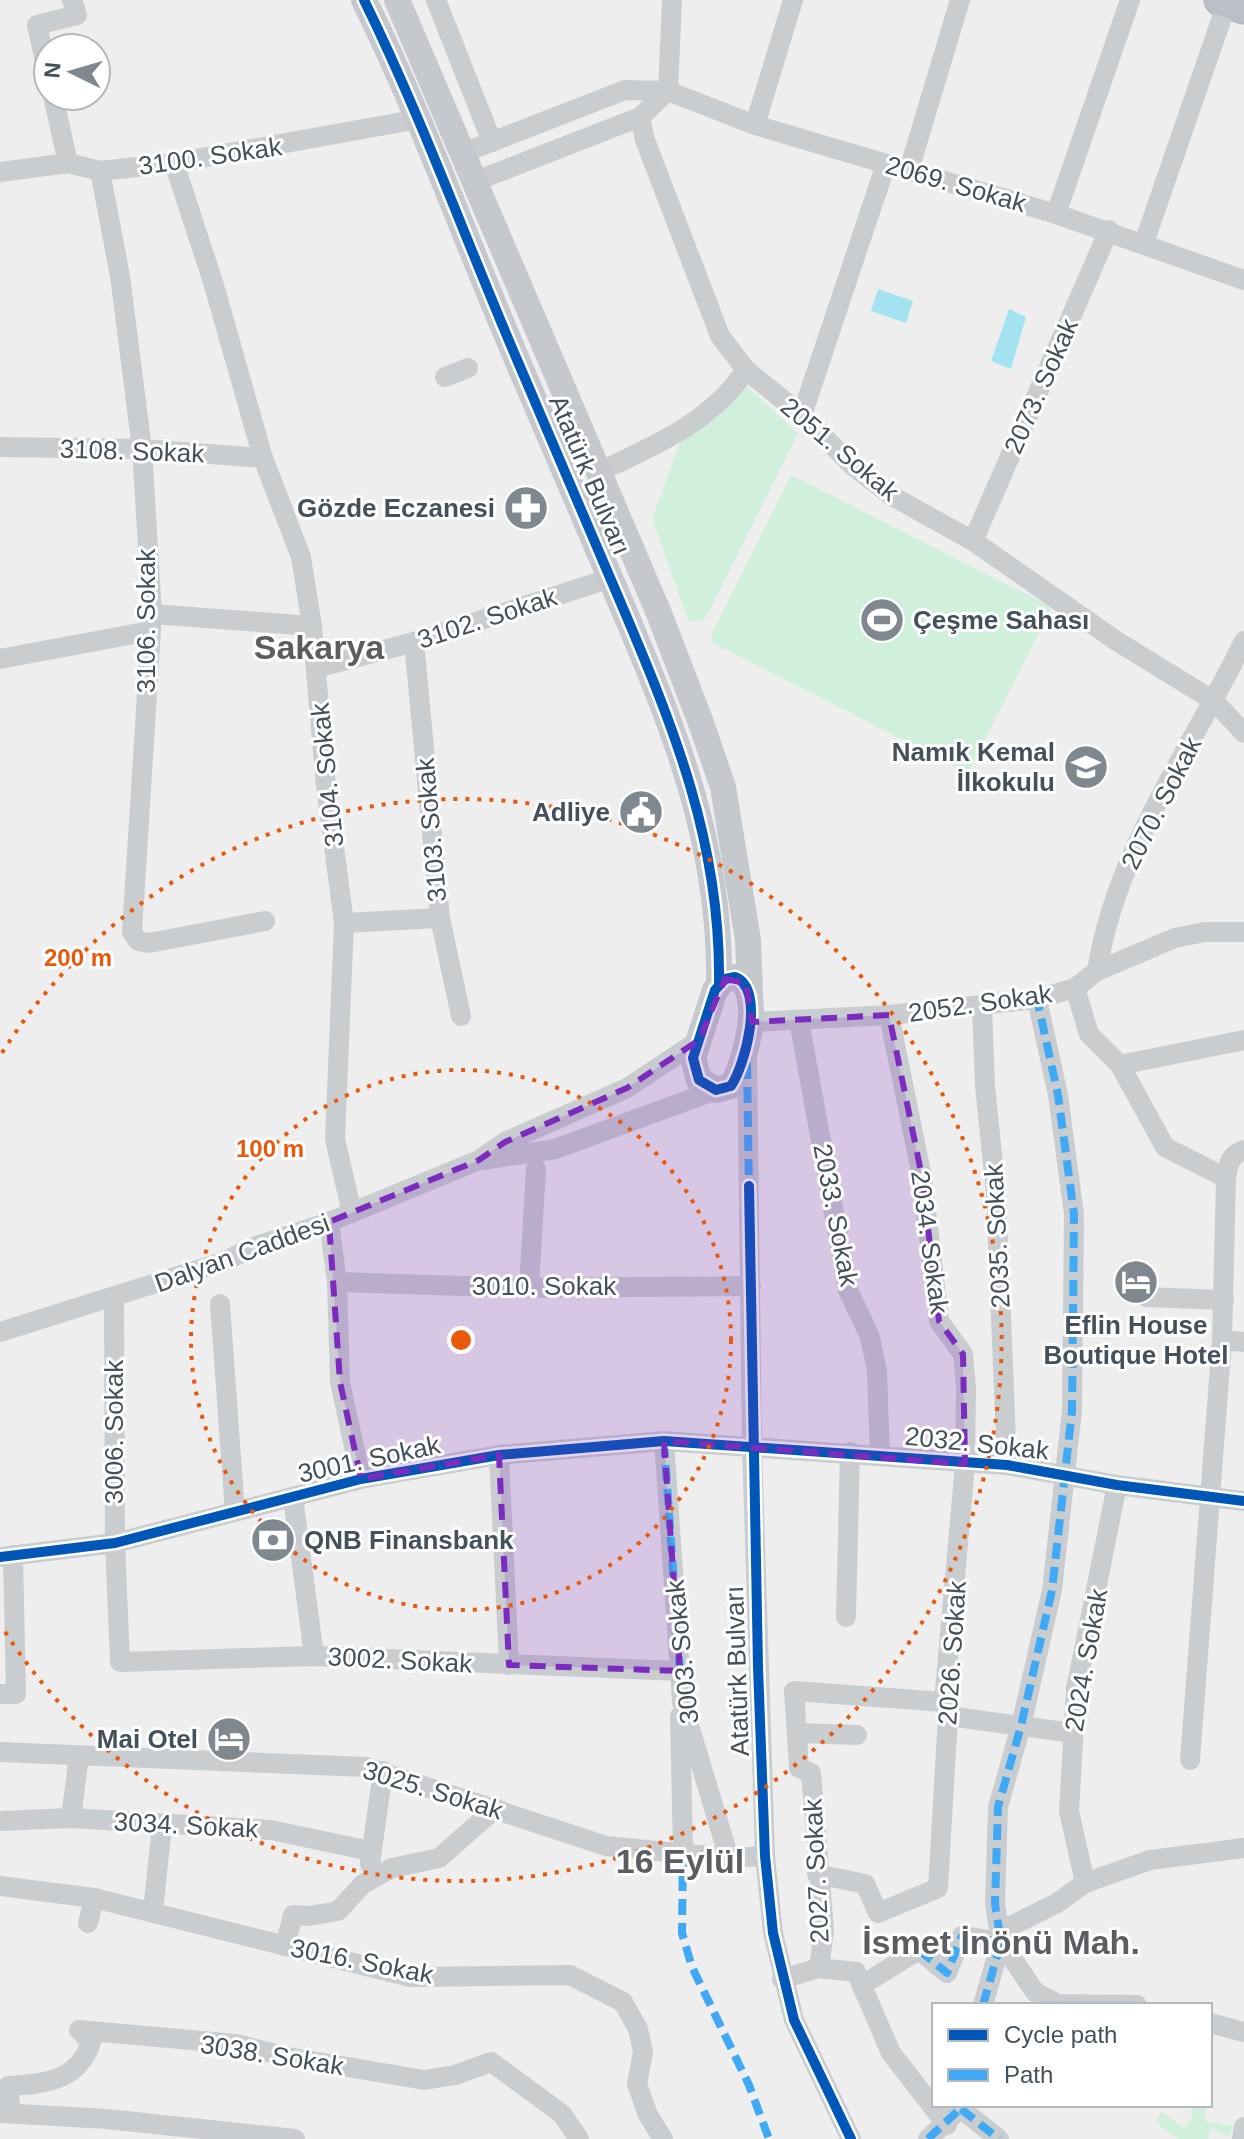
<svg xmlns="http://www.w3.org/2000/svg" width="1244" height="2139" viewBox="0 0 1244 2139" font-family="Helvetica,sans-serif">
  <rect width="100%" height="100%" fill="#efeeee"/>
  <g fill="#d1f0db">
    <path d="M744,384L798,433L705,619L689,622L652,519L683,434C713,428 728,408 744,384Z"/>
    <path d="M791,475L1052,607L968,773L713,643L712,633Z"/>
    <path d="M1191,2105H1206L1205,2121L1234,2126L1229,2137L1211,2129L1208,2139H1179L1155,2122L1162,2112L1184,2128L1192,2117Z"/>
  </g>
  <g fill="#a3e2f0">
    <path d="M878,289L913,301L906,323L871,311Z"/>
    <path d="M1009,309L1026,317L1011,369L991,361Z"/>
  </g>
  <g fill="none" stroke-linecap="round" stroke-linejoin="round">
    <g stroke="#b2b8be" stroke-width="33">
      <path id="highway" d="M1220,0L1244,8"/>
    </g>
    <g stroke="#cacdd0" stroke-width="20">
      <path d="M436,0L492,142"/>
      <path d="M48,75L37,25L77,15L72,0"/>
      <path d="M668,91L672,0"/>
      <path d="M53,96L68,163"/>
      <path d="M640,117L645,140L720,336L746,370L802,415L852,465L892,496L973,541L1115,640L1214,701L1244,733"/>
      <path d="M755,125L793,0"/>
      <path d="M463,153L625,90L668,91L755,125L1056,214L1244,280"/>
      <path d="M174,163L213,282L263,458L301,557L312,626L326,786L344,923L335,1139L352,1213"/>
      <path d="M909,170L960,0"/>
      <path d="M100,171L120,276L142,449L152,614L132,932L138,941L149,943L265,921"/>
      <path d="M0,172L68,163L100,171L174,163L419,119"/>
      <path d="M476,181L640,117L668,91"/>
      <path d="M1056,214L1130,0"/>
      <path d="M1144,243L1227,3"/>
      <path d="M445,377L468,368"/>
      <path d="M802,415L886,164"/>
      <path d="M0,447L142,449L263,458"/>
      <path d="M599,472C655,445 709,424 746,370"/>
      <path d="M973,541L1109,230"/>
      <path d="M152,614L312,626"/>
      <path d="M414,642L440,918L461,1016"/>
      <path d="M0,659L150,631"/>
      <path d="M316,668L414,642L611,578"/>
      <path d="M344,923L440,918"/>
      <path d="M1097,971C1116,850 1191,750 1244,641"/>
      <path d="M1075,988L1089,1034L1120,1065L1165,1147L1226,1178L1222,1340L1190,1760"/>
      <path d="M982,1007L985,1086L996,1193L1007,1465"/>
      <path d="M799,1020L848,1290L870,1337L877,1371L880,1456"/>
      <path d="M750,1022L889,1015L1037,999L1075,988L1097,971L1175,938L1205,932H1244"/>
      <path d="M747,1055L752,1448L765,1856L773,1933L794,2020L851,2139"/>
      <path d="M1120,1065L1244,1040"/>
      <path d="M483,1160L555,1149L716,1090"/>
      <path d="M1226,1178C1228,1164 1230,1155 1244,1150"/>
      <path d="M329,1222L337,1282L340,1382L361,1479"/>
      <path d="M337,1282L529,1288L751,1286"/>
      <path d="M529,1288L536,1169"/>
      <path d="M1146,1297L1224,1300"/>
      <path d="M114,1299L115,1543L120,1662L314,1656L680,1671"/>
      <path d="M220,1304L235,1512"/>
      <path d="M0,1332L223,1262L256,1246L329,1222L479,1160L505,1142L627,1088L699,1040"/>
      <path d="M1222,1340L1244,1342"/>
      <path d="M664,1441L682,1702L729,1858"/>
      <path d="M499,1455L509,1665"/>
      <path d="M293,1497L314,1656"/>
      <path d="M0,1557L115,1543L361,1479L499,1455L664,1441L1007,1465L1117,1485L1244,1501"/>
      <path d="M846,1617L850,1452"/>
      <path d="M0,1694H16L13,1555"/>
      <path d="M680,1716L683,1851"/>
      <path d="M948,1716L1073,1733"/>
      <path d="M798,1733L857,1735"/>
      <path d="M0,1752L366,1767L606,1846L729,1858L765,1856"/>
      <path d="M71,1818L79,1756"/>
      <path d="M0,1821L71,1818L271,1830L370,1851"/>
      <path d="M370,1864L383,1771"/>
      <path d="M817,1874L865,1884L878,1913L938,1888L948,1716L944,1702L965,1464L966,1388L963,1354L939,1321L922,1177L889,1015"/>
      <path d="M1085,1883L1069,1811L1076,1689L1117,1485"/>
      <path d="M0,1886L94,1898L410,1977L570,1975L623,2002L638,2029L643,2052L637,2084L648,2115L663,2139"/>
      <path d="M153,1911L162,1826"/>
      <path d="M88,1923L94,1898"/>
      <path d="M999,1932L1057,1903L1085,1883L1150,1860L1244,1848"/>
      <path d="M285,1946L293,1915L309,1916L338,1911L363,1884L392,1868L439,1858L496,1808"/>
      <path d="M819,1968L824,1930L811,1773L799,1768L794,1691L944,1702"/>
      <path d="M782,1979L819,1968L856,1972L891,2053L947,2125"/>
      <path d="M862,1985L919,1950L947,1973L962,1936L1001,1942L1035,1992L1058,2004L1137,2005"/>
      <path d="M983,2005L1001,1942L995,1904L998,1807L1021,1726L1052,1590L1072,1411L1074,1214L1058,1095L1037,999"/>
      <path d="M1210,2023L1244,2032"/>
      <path d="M961,2109L999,2139"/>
      <path d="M0,2113L107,2119L295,2139"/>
      <path d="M11,2113L8,2086C44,2084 79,2081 91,2042L79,2030L236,2044L288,2057L425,2080L455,2075L491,2062L562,2114L579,2139"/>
      <path d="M928,2139L964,2105"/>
      <path d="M1242,2139L1244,2127"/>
    </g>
    <g stroke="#c5c9ce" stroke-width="26">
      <path d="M364,0C422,118 466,241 518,362C552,441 586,521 620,601C674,728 721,843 719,983"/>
      <path d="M397,0L658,611L701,723L723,787L748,940L750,993"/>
      <path d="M735,977C766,989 745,1065 731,1086L716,1090L699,1080L693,1058L715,990L725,979Z"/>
    </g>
    <use href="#highway" stroke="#bac0c5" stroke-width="30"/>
    <g stroke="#3fa9f5" stroke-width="8" stroke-dasharray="16 8" stroke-linecap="butt">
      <path d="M747,1063L749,1191"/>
      <path d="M664,1441L680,1671"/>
      <path d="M683,1851L682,1933L692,1967L749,2085L769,2139"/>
      <path d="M919,1950L947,1973L962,1936L1001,1942"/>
      <path d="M1058,2004L1059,2005"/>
      <path d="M983,2005L1001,1942L995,1904L998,1807L1021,1726L1052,1590L1072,1411L1074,1214L1058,1095L1037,999"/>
      <path d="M961,2109L999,2139"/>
      <path d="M928,2139L964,2105"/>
    </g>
    <g stroke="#fff" stroke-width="15">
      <g id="cycleway">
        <path d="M364,0C422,118 466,241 518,362C552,441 586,521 620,601C674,728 721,843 719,983"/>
        <path d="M735,977C766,989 745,1065 731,1086L716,1090L699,1080L693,1058L715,990L725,979Z"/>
        <path d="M749,1186L758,1667L765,1856L773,1933L794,2020L851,2139"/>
        <path d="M0,1557L115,1543L361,1479L499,1455L664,1441L1007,1465L1117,1485L1244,1501"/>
      </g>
    </g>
    <use href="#cycleway" stroke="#0057b8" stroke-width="10"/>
  </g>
  <path fill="#7b2cbf" fill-opacity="0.2" stroke="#7b2cbf" stroke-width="6" stroke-dasharray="16 10" stroke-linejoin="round" d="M725,979L746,983L752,1022L889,1015L922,1177L939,1321L963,1354L965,1464L664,1441L680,1671L509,1665L499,1455L361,1479L340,1382L329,1222L479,1160L505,1142L627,1088L699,1040Z"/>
  <g fill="none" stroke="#e8590c" stroke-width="4" stroke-dasharray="4 8">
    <circle cx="461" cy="1340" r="270"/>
    <path d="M2 1053A541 541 0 1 1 2 1627"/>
  </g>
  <defs>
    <g id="pharmacy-disc" transform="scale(2.3)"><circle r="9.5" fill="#80888f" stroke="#fff"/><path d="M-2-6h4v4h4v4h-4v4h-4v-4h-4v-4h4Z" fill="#fff"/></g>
    <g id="stadium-disc" transform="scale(2.3)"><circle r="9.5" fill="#80888f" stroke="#fff"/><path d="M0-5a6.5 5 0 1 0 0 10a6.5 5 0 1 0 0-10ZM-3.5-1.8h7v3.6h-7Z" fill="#fff"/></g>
    <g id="school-disc" transform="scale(2.3)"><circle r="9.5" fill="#80888f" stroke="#fff"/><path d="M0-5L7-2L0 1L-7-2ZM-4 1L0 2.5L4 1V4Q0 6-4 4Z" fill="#fff"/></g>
    <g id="civic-disc" transform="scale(2.3)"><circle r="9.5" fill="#80888f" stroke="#fff"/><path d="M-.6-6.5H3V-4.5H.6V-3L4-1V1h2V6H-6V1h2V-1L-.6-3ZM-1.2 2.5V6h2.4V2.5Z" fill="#fff"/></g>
    <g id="hotel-disc" transform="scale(2.3)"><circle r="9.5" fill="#80888f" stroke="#fff"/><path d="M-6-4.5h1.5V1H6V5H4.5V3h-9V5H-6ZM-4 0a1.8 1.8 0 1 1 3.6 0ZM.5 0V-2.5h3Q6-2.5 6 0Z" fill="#fff"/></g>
    <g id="bank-disc" transform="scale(2.3)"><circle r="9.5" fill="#80888f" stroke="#fff"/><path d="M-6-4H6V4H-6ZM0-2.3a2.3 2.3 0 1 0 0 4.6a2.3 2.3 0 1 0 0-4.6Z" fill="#fff"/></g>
  </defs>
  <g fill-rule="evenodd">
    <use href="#pharmacy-disc" x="526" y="508"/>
    <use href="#stadium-disc" x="882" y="620"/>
    <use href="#school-disc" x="1086" y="767"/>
    <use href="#civic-disc" x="641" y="812"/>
    <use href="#hotel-disc" x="1136" y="1282"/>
    <use href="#bank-disc" x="273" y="1540"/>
    <use href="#hotel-disc" x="229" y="1739"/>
  </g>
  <g text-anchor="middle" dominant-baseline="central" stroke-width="6" stroke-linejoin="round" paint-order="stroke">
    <g font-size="26" fill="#44515c" stroke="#fff">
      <text transform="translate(210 156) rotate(-8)">3100. Sokak</text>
      <text transform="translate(956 184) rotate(16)">2069. Sokak</text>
      <text transform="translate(1041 386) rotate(-66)">2073. Sokak</text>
      <text transform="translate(840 449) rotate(40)">2051. Sokak</text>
      <text transform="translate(132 451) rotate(2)">3108. Sokak</text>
      <text transform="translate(590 475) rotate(67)">Atatürk Bulvarı</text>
      <text transform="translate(487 618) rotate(-18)">3102. Sokak</text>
      <text transform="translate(146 621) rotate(-90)">3106. Sokak</text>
      <text transform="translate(327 775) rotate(-96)">3104. Sokak</text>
      <text transform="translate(1161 803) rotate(-63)">2070. Sokak</text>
      <text transform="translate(431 830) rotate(-95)">3103. Sokak</text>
      <text transform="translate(980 1003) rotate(-8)">2052. Sokak</text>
      <text transform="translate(836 1215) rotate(79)">2033. Sokak</text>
      <text transform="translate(997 1236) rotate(-93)">2035. Sokak</text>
      <text transform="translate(930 1242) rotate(82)">2034. Sokak</text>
      <text transform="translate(242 1253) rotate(-20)">Dalyan Caddesi</text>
      <text x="544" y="1286">3010. Sokak</text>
      <text transform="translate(114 1432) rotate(-90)">3006. Sokak</text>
      <text transform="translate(977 1443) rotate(6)">2032. Sokak</text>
      <text transform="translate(369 1459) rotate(-12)">3001. Sokak</text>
      <text transform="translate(682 1652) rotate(-96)">3003. Sokak</text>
      <text transform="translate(952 1653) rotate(-86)">2026. Sokak</text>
      <text transform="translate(400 1660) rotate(3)">3002. Sokak</text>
      <text transform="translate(1086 1660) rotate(-80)">2024. Sokak</text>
      <text transform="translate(737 1671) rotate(-92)">Atatürk Bulvarı</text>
      <text transform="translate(433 1790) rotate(17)">3025. Sokak</text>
      <text transform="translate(186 1825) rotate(3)">3034. Sokak</text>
      <text transform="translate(816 1871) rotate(-93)">2027. Sokak</text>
      <text transform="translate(362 1961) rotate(11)">3016. Sokak</text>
      <text transform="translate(272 2055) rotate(9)">3038. Sokak</text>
    </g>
    <g font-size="26" font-weight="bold" fill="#44515c" stroke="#fff" text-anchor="end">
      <text x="495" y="508">Gözde Eczanesi</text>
      <text x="913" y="620" text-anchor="start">Çeşme Sahası</text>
      <text x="1055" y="752">Namık Kemal<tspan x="1055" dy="30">İlkokulu</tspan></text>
      <text x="610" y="812">Adliye</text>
      <text x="1136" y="1325" text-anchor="middle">Eflin House<tspan x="1136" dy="30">Boutique Hotel</tspan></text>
      <text x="304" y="1540" text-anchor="start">QNB Finansbank</text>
      <text x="198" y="1739">Mai Otel</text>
    </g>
    <g font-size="34" font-weight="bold" fill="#5a5e63" stroke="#fff">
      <text x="319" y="647">Sakarya</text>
      <text x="680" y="1861">16 Eylül</text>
      <text x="1001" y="1942">İsmet İnönü Mah.</text>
    </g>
  </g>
  <circle cx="461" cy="1340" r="12" fill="#e8590c" stroke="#fff" stroke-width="4"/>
  <g font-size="24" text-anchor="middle" font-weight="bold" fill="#e8590c" stroke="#fff" stroke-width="6" stroke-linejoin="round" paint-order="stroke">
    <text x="78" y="966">200 m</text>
    <text x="270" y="1157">100 m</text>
  </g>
  <rect x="932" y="2003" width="280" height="104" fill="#ffffff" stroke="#b4b9be" stroke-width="2"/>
  <rect x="948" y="2029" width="40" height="12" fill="#0057b8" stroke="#b4b9be" stroke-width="2"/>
  <text x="1004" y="2043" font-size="24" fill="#44515c">Cycle path</text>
  <rect x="948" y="2069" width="40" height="12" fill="#3fa9f5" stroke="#b4b9be" stroke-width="2"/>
  <text x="1004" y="2083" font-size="24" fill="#44515c">Path</text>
  <g transform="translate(72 72) rotate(275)"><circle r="38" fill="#ffffff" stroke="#b4b9be" stroke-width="2"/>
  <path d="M0-6L14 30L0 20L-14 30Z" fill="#80888f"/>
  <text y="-12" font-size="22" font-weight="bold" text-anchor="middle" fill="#44515c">N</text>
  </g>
</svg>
